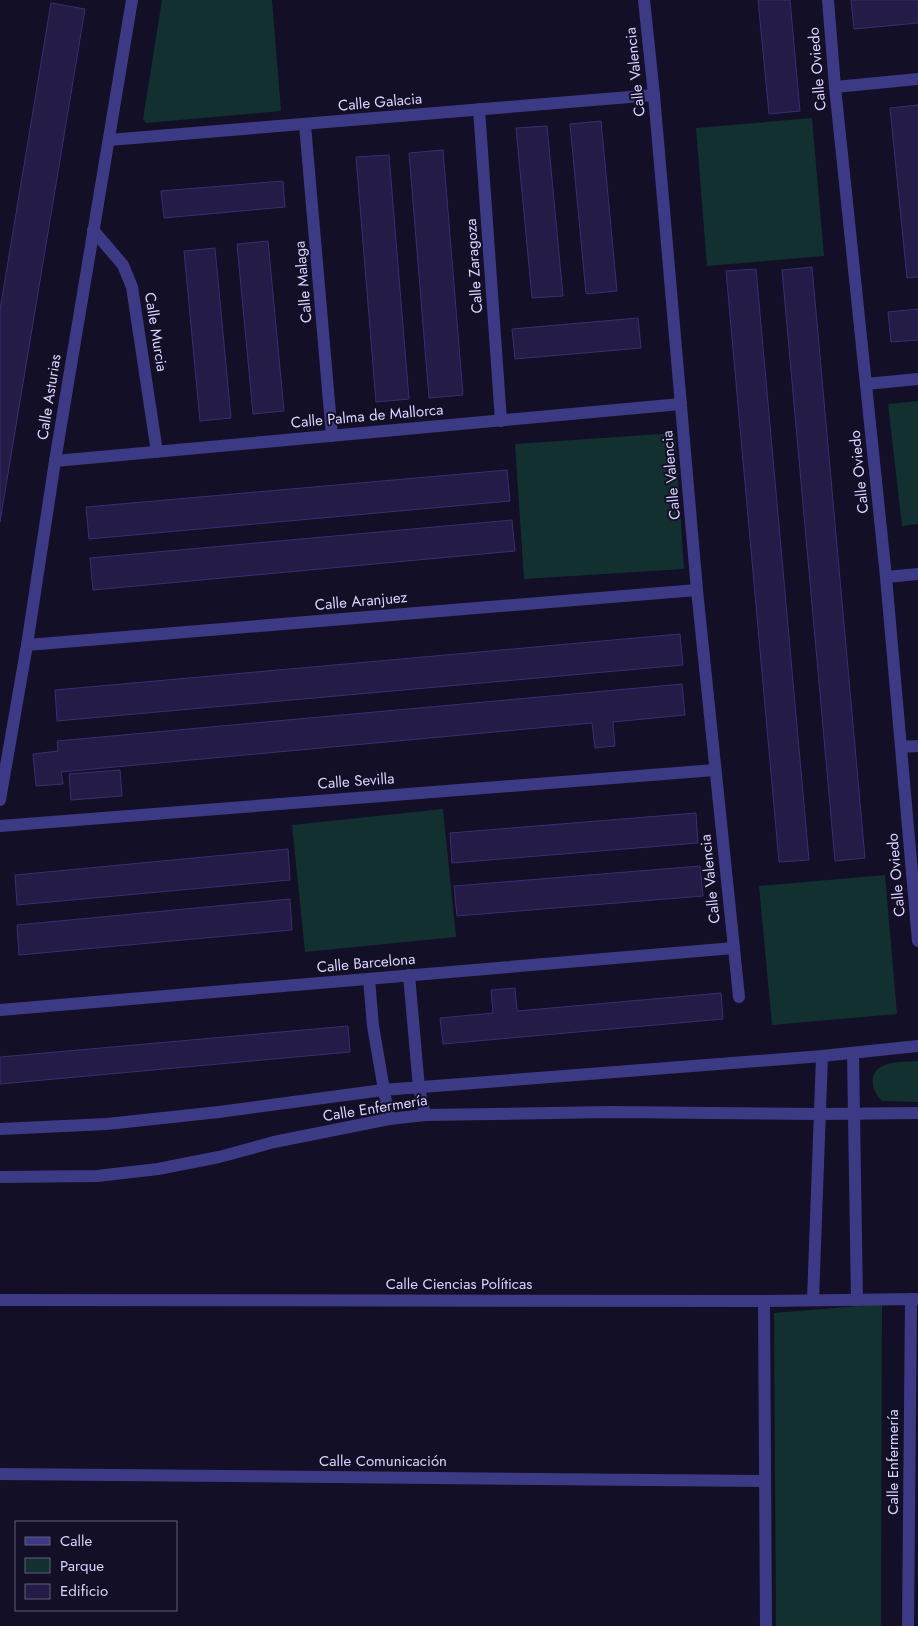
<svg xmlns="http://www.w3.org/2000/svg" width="918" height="1626" viewBox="0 0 918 1626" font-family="Jost,sans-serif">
  <rect width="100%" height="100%" fill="#130f26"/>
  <g fill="#12302f">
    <path d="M162,0H272L281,111L146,123L143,119Z"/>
    <path d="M812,118L824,256L707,266L696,128Z"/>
    <path d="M918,401V524L902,526L888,404Z"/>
    <path d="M675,433L684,569L524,579L515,444Z"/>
    <path d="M443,809L456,937L305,952L292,825Z"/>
    <path d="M885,875L897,1014L772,1025L759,886Z"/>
    <path d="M918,1061V1102L882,1101C871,1091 867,1071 885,1065C895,1061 908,1062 918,1061Z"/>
    <path d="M882,1304L881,1626H776L774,1313Z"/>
  </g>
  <g fill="#241b47" stroke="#3b2d73">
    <path d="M758,0H790L800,111L769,114Z"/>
    <path d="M851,0H918V23L854,29Z"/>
    <path d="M51,3L85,9L0,522V310Z"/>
    <path d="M918,105V277L907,278L890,108Z"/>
    <path d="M601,121L617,291L586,294L570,124Z"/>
    <path d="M547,126L563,296L532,298L516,128Z"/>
    <path d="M443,150L463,395L429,398L409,153Z"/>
    <path d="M389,155L409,399L376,402L356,157Z"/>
    <path d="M283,181L285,207L164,218L161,191Z"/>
    <path d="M268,241L284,411L253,414L237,244Z"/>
    <path d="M215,248L231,418L200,421L184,251Z"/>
    <path d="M812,267L865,858L835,861L782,270Z"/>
    <path d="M756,269L809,860L779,862L726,271Z"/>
    <path d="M918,309V340L891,342L888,312Z"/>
    <path d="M638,318L641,348L515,359L512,329Z"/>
    <path d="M507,470L510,501L89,539L86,507Z"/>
    <path d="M512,520L515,551L93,590L90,558Z"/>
    <path d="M680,634L683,665L57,721L55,690Z"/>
    <path d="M682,684L685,715L613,722L615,746L595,748L592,723L61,772L63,784L36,786L33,754L58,751L57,741Z"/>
    <path d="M120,770L122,796L71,800L69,774Z"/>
    <path d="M696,813L698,843L452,863L450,833Z"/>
    <path d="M288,849L290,880L17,905L15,875Z"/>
    <path d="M700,866L703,896L457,916L454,886Z"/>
    <path d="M290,899L292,930L19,955L17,925Z"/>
    <path d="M515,988L517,1011L721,993L723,1019L443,1044L440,1018L493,1013L491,990Z"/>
    <path d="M348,1026L350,1052L0,1084V1057Z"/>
  </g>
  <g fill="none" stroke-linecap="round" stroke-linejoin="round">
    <g stroke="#3d3a85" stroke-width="12">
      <path d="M644,0L654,95L697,590L739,997"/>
      <path d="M828,0L835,87L886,577L918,941"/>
      <path d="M835,87L918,79"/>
      <path d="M479,109L501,421"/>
      <path d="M305,125L332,436"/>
      <path d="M109,140L654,95"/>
      <path d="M93,230L123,265L132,287L157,452"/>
      <path d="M866,384L918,379"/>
      <path d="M55,461L681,404"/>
      <path d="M886,577L918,574"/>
      <path d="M27,645L697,590"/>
      <path d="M901,747L918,746"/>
      <path d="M0,800L27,645L55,461L132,0"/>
      <path d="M0,826L715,770"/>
      <path d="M409,975L419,1088L425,1115"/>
      <path d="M369,979L373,1026L389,1119"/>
      <path d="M0,1010L734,948"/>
      <path d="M853,1053L857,1300"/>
      <path d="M0,1129L107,1124L219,1112L383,1090L822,1056L918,1046"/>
      <path d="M0,1177L97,1176L158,1169L219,1157L274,1142L389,1119L425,1115L611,1112L820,1114L918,1113"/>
      <path d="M0,1300L764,1301L918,1299"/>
      <path d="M813,1300L822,1056"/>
      <path d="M764,1301L766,1626"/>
      <path d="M0,1474L765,1481"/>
      <path d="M908,1626L911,1299"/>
    </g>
  </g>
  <g text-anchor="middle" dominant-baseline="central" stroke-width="4" stroke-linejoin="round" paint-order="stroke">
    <g font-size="15" fill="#d9d4ff" stroke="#130f26">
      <text transform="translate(817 69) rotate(-95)">Calle Oviedo</text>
      <text transform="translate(635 72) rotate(-96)">Calle Valencia</text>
      <text transform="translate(380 102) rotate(-5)">Calle Galacia</text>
      <text transform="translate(474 266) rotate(-94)">Calle Zaragoza</text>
      <text transform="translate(303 282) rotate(-95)">Calle Malaga</text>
      <text transform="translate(156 332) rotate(81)">Calle Murcia</text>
      <text transform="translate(49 397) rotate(-81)">Calle Asturias</text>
      <text transform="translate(367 416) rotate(-5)">Calle Palma de Mallorca</text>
      <text transform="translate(859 472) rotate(-96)">Calle Oviedo</text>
      <text transform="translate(671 475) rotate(-95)">Calle Valencia</text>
      <text transform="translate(361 601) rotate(-5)">Calle Aranjuez</text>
      <text transform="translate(356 781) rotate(-4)">Calle Sevilla</text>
      <text transform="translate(896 875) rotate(-95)">Calle Oviedo</text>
      <text transform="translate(710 879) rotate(-96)">Calle Valencia</text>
      <text transform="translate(366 963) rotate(-5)">Calle Barcelona</text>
      <text transform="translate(375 1108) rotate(-9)">Calle Enfermería</text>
      <text x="459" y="1284">Calle Ciencias Políticas</text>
      <text x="383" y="1461">Calle Comunicación</text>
      <text transform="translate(893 1462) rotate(-90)">Calle Enfermería</text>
    </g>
  </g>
  <rect x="15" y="1521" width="162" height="90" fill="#130f26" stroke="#625e7d"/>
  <rect x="25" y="1537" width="25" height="8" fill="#3d3a85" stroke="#625e7d"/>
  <text x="60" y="1546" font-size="15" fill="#d9d4ff">Calle</text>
  <rect x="25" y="1558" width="25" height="15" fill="#12302f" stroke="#625e7d"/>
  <text x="60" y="1571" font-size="15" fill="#d9d4ff">Parque</text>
  <rect x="25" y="1584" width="25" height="15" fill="#241b47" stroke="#625e7d"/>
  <text x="60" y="1596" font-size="15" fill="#d9d4ff">Edificio</text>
</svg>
